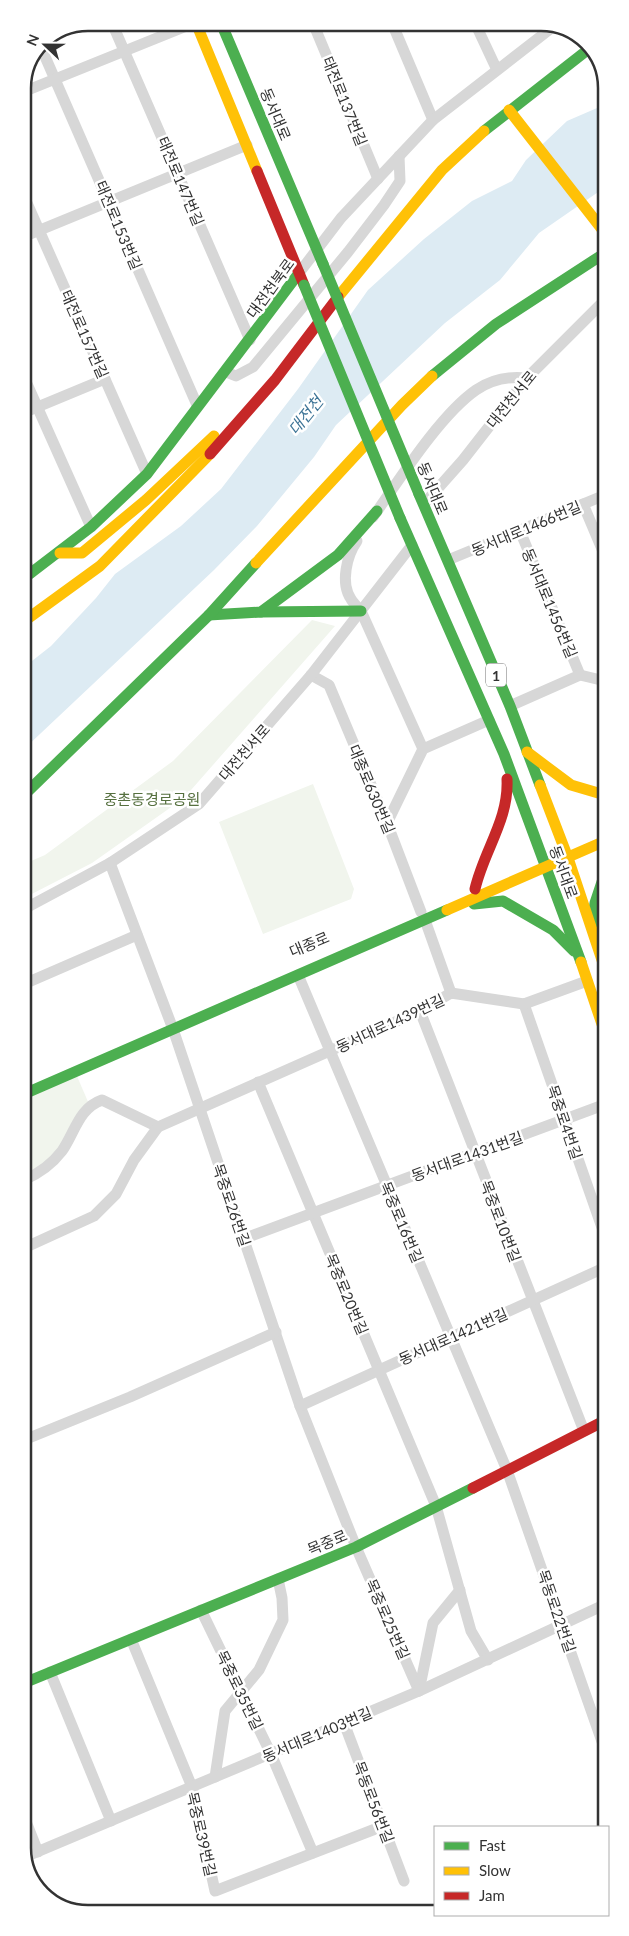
<svg xmlns="http://www.w3.org/2000/svg" width="629" height="1936" viewBox="0 0 629 1936" font-family="Lato,'Noto Sans KR',sans-serif">
  <rect width="100%" height="100%" fill="#fff"/>
  <g fill="#f1f5ed">
    <path d="M312,620L335,626L184,798L92,863L24,898V864L45,855L173,761Z"/>
    <path d="M313,784L354,889L351,899L263,934L219,822Z"/>
    <path d="M73,1067L89,1104L61,1152L24,1180V1089Z"/>
  </g>
  <path fill="#ddebf3" d="M604,105V188L539,233L500,280L445,323L336,425L314,457L257,526L214,570L23,750V668L51,646L96,598L115,574L181,526L221,489L298,389L368,290L424,239L472,201L512,181L526,160L567,121Z"/>
  <g fill="none" stroke-linecap="round" stroke-linejoin="round">
    <g stroke="#d7d7d7" stroke-width="11">
      <path d="M112,23L250,340"/>
      <path d="M313,23L378,179"/>
      <path d="M392,23L433,120"/>
      <path d="M475,23L497,70"/>
      <path d="M40,45L197,405"/>
      <path d="M23,92L194,23"/>
      <path d="M23,194L147,474"/>
      <path d="M23,237L247,145"/>
      <path d="M299,273L341,218L433,120L554,26"/>
      <path d="M226,372L236,376L253,367L348,252L384,205L400,181L399,156"/>
      <path d="M23,375L91,527"/>
      <path d="M23,413L105,379"/>
      <path d="M424,504L463,460L527,378L605,300"/>
      <path d="M583,504L605,556"/>
      <path d="M373,517C399,480 440,415 476,390C492,379 509,376 527,378"/>
      <path d="M520,531L580,675"/>
      <path d="M357,541C347,555 340,583 351,599C353,603 358,607 361,611L423,749"/>
      <path d="M23,556L31,573"/>
      <path d="M448,560L605,495"/>
      <path d="M311,675L329,685L387,823L421,912"/>
      <path d="M510,706L580,675L605,681"/>
      <path d="M387,823L423,749L489,720"/>
      <path d="M110,863L173,1029L300,1406L356,1547L419,1691"/>
      <path d="M24,909L110,863L199,804L311,675L412,545"/>
      <path d="M425,920L451,993"/>
      <path d="M298,975L507,1470L606,1753"/>
      <path d="M24,984L137,935"/>
      <path d="M524,1004L606,1239"/>
      <path d="M420,1011L584,1431"/>
      <path d="M258,1082L436,1506L471,1631L488,1660"/>
      <path d="M24,1180C38,1174 52,1164 62,1151C75,1132 79,1108 102,1100L158,1127"/>
      <path d="M243,1239L606,1104"/>
      <path d="M24,1248L94,1216L116,1194L134,1160L158,1127L420,1011L451,993L524,1004L587,981"/>
      <path d="M300,1406L606,1267"/>
      <path d="M24,1440L130,1397L276,1332"/>
      <path d="M201,1610L271,1754L313,1853"/>
      <path d="M131,1639L192,1787L215,1891L383,1826"/>
      <path d="M50,1672L111,1821"/>
      <path d="M419,1691L433,1623L460,1590"/>
      <path d="M344,1723L404,1881"/>
      <path d="M215,1777L225,1711L259,1670L283,1620L282,1598L278,1579"/>
      <path d="M25,1819L38,1852"/>
      <path d="M25,1857L419,1691L606,1604"/>
    </g>
    <g stroke="#4caf50" stroke-width="11">
      <path d="M221,23L323,264"/>
      <path d="M484,131L590,48"/>
      <path d="M432,376L496,324L605,253"/>
      <path d="M419,494L510,706L540,785"/>
      <path d="M400,518L504,754L581,962"/>
      <path d="M23,579L91,527L147,474L299,273"/>
      <path d="M261,612L361,611"/>
      <path d="M209,615L261,612L338,555L377,511"/>
      <path d="M23,796L209,615L256,563"/>
      <path d="M474,904L503,901L553,930L574,951"/>
      <path d="M592,925L595,903L605,873"/>
      <path d="M24,1094L447,910"/>
      <path d="M24,1683L356,1547L473,1488"/>
    </g>
    <g stroke="#ffc107" stroke-width="11">
      <path d="M196,23L257,171"/>
      <path d="M509,110L605,233"/>
      <path d="M338,297L442,170L484,131"/>
      <path d="M60,553H82L146,500L214,436"/>
      <path d="M256,563L402,405L432,376"/>
      <path d="M23,622L100,566L210,454"/>
      <path d="M527,752L571,785L605,795"/>
      <path d="M540,785L568,858L605,969"/>
      <path d="M447,910L605,841"/>
      <path d="M581,962L606,1036"/>
    </g>
    <g stroke="#c62828" stroke-width="11">
      <path d="M257,171L304,285"/>
      <path d="M210,454L275,380L338,297"/>
      <path d="M475,889C484,850 509,820 507,779"/>
      <path d="M473,1488L606,1420"/>
    </g>
    <g stroke="#4caf50" stroke-width="11">
      <path d="M323,264L419,494"/>
      <path d="M304,285L400,518"/>
    </g>
  </g>
  <g text-anchor="middle" dominant-baseline="central" stroke-width="5" stroke-linejoin="round" paint-order="stroke">
    <rect fill="#fff" stroke="#707070" stroke-width="1" x="486" y="663.5" width="20" height="23" rx="4"/>
    <g font-size="14" font-weight="bold" fill="#333">
      <text x="496" y="675">1</text>
    </g>
    <g font-size="15" fill="#333" stroke="#fff">
      <text transform="translate(345 101) rotate(68)">태전로137번길</text>
      <text transform="translate(276 114) rotate(67)">동서대로</text>
      <text transform="translate(181 181) rotate(67)">태전로147번길</text>
      <text transform="translate(119 225) rotate(67)">태전로153번길</text>
      <text transform="translate(270 288) rotate(-54)">대전천북로</text>
      <text transform="translate(85 334) rotate(66)">태전로157번길</text>
      <text transform="translate(511 399) rotate(-51)">대전천서로</text>
      <text transform="translate(433 488) rotate(67)">동서대로</text>
      <text transform="translate(526 528) rotate(-23)">동서대로1466번길</text>
      <text transform="translate(550 603) rotate(67)">동서대로1456번길</text>
      <text transform="translate(244 752) rotate(-49)">대전천서로</text>
      <text transform="translate(372 789) rotate(67)">대종로630번길</text>
      <text transform="translate(564 872) rotate(70)">동서대로</text>
      <text transform="translate(309 944) rotate(-23)">대종로</text>
      <text transform="translate(390 1023) rotate(-25)">동서대로1439번길</text>
      <text transform="translate(565 1122) rotate(71)">목중로4번길</text>
      <text transform="translate(467 1156) rotate(-20)">동서대로1431번길</text>
      <text transform="translate(232 1205) rotate(71)">목중로26번길</text>
      <text transform="translate(501 1221) rotate(69)">목중로10번길</text>
      <text transform="translate(402 1222) rotate(67)">목중로16번길</text>
      <text transform="translate(347 1294) rotate(67)">목중로20번길</text>
      <text transform="translate(453 1336) rotate(-24)">동서대로1421번길</text>
      <text transform="translate(327 1542) rotate(-23)">목중로</text>
      <text transform="translate(557 1611) rotate(71)">목동로22번길</text>
      <text transform="translate(388 1619) rotate(66)">목중로25번길</text>
      <text transform="translate(240 1690) rotate(64)">목중로35번길</text>
      <text transform="translate(317 1734) rotate(-23)">동서대로1403번길</text>
      <text transform="translate(374 1802) rotate(69)">목동로56번길</text>
      <text transform="translate(202 1834) rotate(77)">목중로39번길</text>
    </g>
    <g font-size="15" fill="#56703f" stroke="#fff">
      <text x="152" y="799">중촌동경로공원</text>
    </g>
    <g font-size="16" font-style="italic" fill="#3f7597" stroke="#fff">
      <text transform="translate(305 415) rotate(-51)">대전천</text>
    </g>
  </g>
  <path d="M0 0H629V1936H0ZM88 31H541A57 57 0 0 1 598 88V1848A57 57 0 0 1 541 1905H88A57 57 0 0 1 31 1848V88A57 57 0 0 1 88 31Z" fill="#fff" fill-rule="evenodd"/>
  <path fill="none" stroke="#333" stroke-width="2.5" d="M88 31H541A57 57 0 0 1 598 88V1848A57 57 0 0 1 541 1905H88A57 57 0 0 1 31 1848V88A57 57 0 0 1 88 31Z"/>
  <rect x="434" y="1826" width="175" height="90" fill="#ffffff" stroke="#adadad"/>
  <rect x="444" y="1842" width="25" height="8" fill="#4caf50" stroke="#adadad"/>
  <text x="479" y="1851" font-size="15" fill="#333333">Fast</text>
  <rect x="444" y="1867" width="25" height="8" fill="#ffc107" stroke="#adadad"/>
  <text x="479" y="1876" font-size="15" fill="#333333">Slow</text>
  <rect x="444" y="1892" width="25" height="8" fill="#c62828" stroke="#adadad"/>
  <text x="479" y="1901" font-size="15" fill="#333333">Jam</text>
  <g transform="translate(45 45) rotate(292)" stroke="#ffffff" stroke-width="4" paint-order="stroke">
  <path d="M0-4L9 19L0 12L-9 19Z" fill="#333333"/>
  <text y="-8" font-size="14" font-weight="bold" text-anchor="middle" fill="#333333">N</text>
  </g>
</svg>
